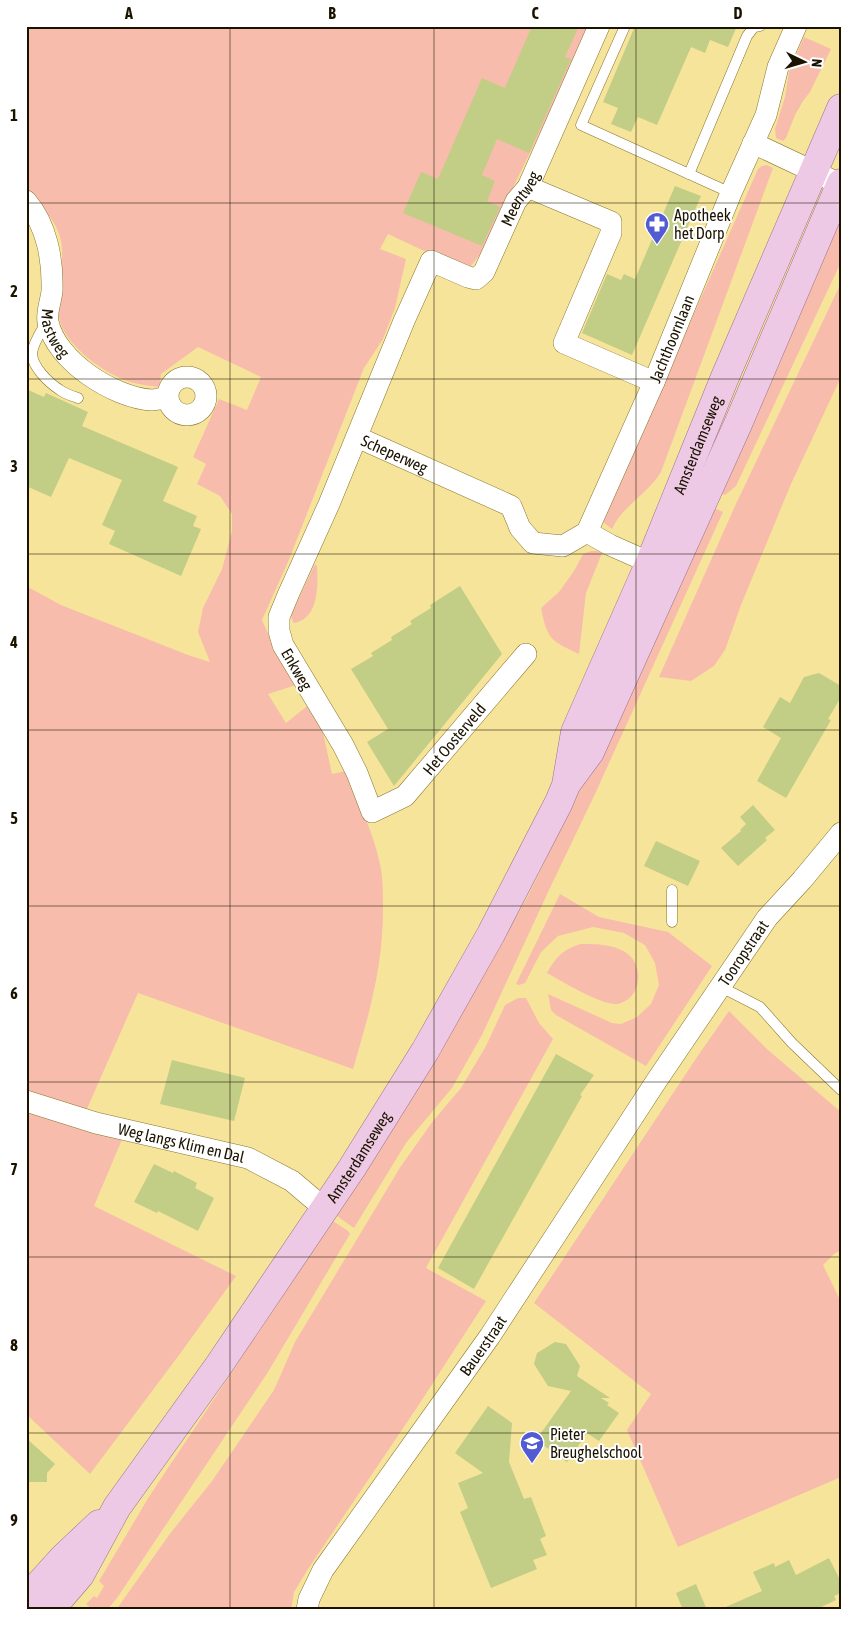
<svg xmlns="http://www.w3.org/2000/svg" width="867" height="1636" viewBox="0 0 867 1636" font-family="'Asap Condensed',sans-serif">
  <rect width="100%" height="100%" fill="#f7e49b"/>
  <g fill="#f8bcac">
    <path d="M26,26H592L481,253L467,271L388,234L380,249L406,259L395,308L383,339L364,368L288,562L262,620L273,645L299,684L268,694L286,723L311,703L320,719L332,774L346,771C358,801 373,831 380,864C383,878 383,894 383,909C383,968 369,1014 353,1069L138,993L86,1111L26,1093V586L61,605L188,655L210,662L198,632L203,608L222,569L232,531V514L220,496L197,484L206,464L193,457L219,399L247,410L261,377L198,347L161,374L160,387C151,386 142,385 134,383C108,377 63,345 59,317C55,291 67,263 60,237C55,217 36,203 26,186Z"/>
    <path d="M804,37L831,49L810,92L803,101L795,115L786,138L783,141L776,138L775,129L785,97L789,72Z"/>
    <path d="M767,165L773,168L661,472C648,494 622,506 612,529L604,523L603,519L758,169L762,166Z"/>
    <path d="M841,199V262L736,486L725,495L714,491Z"/>
    <path d="M841,283V377L791,484L741,605L725,650L714,666L691,681L659,677L735,506Z"/>
    <path d="M708,505L723,512L595,794L549,890L482,1035L452,1088L406,1143L354,1228L337,1216L472,996L528,896L582,785Z"/>
    <path d="M591,551H597L602,553L586,593L579,654C551,641 547,639 541,608L559,592L574,571L583,554Z"/>
    <path d="M315,564L317,566C318,586 319,617 295,623L293,622L291,615Z"/>
    <path d="M560,894L599,917L668,932L712,966L646,1066L556,1015L551,1010L548,994L612,1023L621,1024L637,1017L651,1004L659,985L655,963L645,945L624,933L593,927L558,936L541,952L525,983L519,985L516,984Z"/>
    <path d="M581,944C597,944 616,944 629,955C645,969 640,1000 617,1004C603,1006 561,981 547,973C556,957 563,949 581,944Z"/>
    <path d="M518,998H526L539,1023L553,1039L426,1268L486,1301L418,1406L308,1569L294,1592L291,1610H116L169,1535L212,1481L274,1390L295,1342L401,1166L433,1121L461,1088L486,1046L505,1005Z"/>
    <path d="M729,1011L768,1050L841,1112V1250L834,1254L823,1265L841,1302V1477L678,1547L627,1430L651,1394L534,1303L697,1057Z"/>
    <path d="M26,1109L123,1137L94,1206L236,1276L182,1351L90,1474L26,1414Z"/>
    <path d="M333,1221L348,1231L350,1234L268,1372L117,1598L107,1610H93L86,1604L94,1596L97,1598L104,1586L99,1581L147,1500L168,1468Z"/>
  </g>
  <g fill="#c2cd86">
    <path d="M532,26H579L565,57L571,59L529,153L497,139L482,175L495,181L487,201L500,207L482,246L403,213L421,172L438,179L482,78L505,88Z"/>
    <path d="M635,26H737L728,47L710,40L705,53L691,47L657,125L638,117L631,132L611,124L618,108L603,102Z"/>
    <path d="M675,186L701,196L632,355L582,333L607,274L621,280L624,274L635,279Z"/>
    <path d="M26,389L44,397L46,393L88,412L82,426L178,467L163,501L197,516L193,526L201,529L181,576L109,544L115,531L102,525L122,480L69,458L51,497L26,486Z"/>
    <path d="M460,586L502,654L394,786L367,742L388,729L351,669L373,656L371,653L392,640L391,637L412,624L410,621L431,608L430,605Z"/>
    <path d="M819,673L841,686V697L828,719L831,720L786,798L757,781L781,738L763,727L780,697L790,703L804,677Z"/>
    <path d="M753,805L775,830L765,838L767,840L738,866L721,848L741,831L740,830L746,824L740,817Z"/>
    <path d="M656,841L700,861L688,886L644,866Z"/>
    <path d="M556,1054L594,1075L580,1095L582,1096L474,1289L438,1268Z"/>
    <path d="M172,1060L245,1078L234,1121L160,1104Z"/>
    <path d="M154,1164L173,1173L174,1171L197,1183L195,1188L214,1198L198,1231L158,1211L157,1213L134,1202Z"/>
    <path d="M555,1342L566,1344L580,1366L577,1376L610,1398H601L609,1403L607,1405L619,1413L599,1441L587,1433L567,1462L536,1440L571,1391L548,1386L534,1364L537,1353Z"/>
    <path d="M488,1406L512,1423L509,1462L524,1499L531,1497L546,1536L540,1539L547,1555L533,1560L537,1569L491,1588L460,1512L468,1508L458,1483L483,1473L455,1453Z"/>
    <path d="M26,1438L55,1464L47,1473V1482H26Z"/>
    <path d="M829,1558L841,1582V1593L834,1596L836,1600L815,1610H719L762,1591L753,1572L774,1563L775,1567L789,1560L796,1575Z"/>
    <path d="M696,1584L707,1610H683L676,1593Z"/>
  </g>
  <g fill="none" stroke-linecap="round" stroke-linejoin="round">
    <g stroke="#88762d" stroke-width="11">
      <g id="lane">
        <path d="M625,26L581,125L731,193"/>
        <path d="M689,174L747,36L754,27L760,26"/>
        <path d="M47,321C42,330 33,343 32,353C32,367 49,383 60,390C65,394 72,396 78,398"/>
        <path d="M672,922V890"/>
        <path d="M721,987L760,1007L792,1043L841,1090"/>
      </g>
    </g>
    <g stroke="#88762d" stroke-width="22">
      <g id="street">
        <path d="M753,143L840,184"/>
        <path d="M528,187L611,222V233L564,343L654,382"/>
        <path id="s1" d="M26,201C47,225 53,260 52,291C51,301 46,313 48,322C56,361 114,398 152,400C157,400 163,398 167,397"/>
        <circle cx="187" cy="396" r="19"/>
        <path id="s2" d="M357,437L511,506L520,528L533,543L563,546L587,532L610,545L662,568"/>
        <path id="s3" d="M587,532L654,382L731,193L766,115L778,67L796,26"/>
        <path id="s4" d="M526,654L405,796L372,812L357,773L343,745L283,645L279,631V617L288,595L329,504L404,321L431,261L468,277L476,279L484,272L516,201L528,187L599,26"/>
        <path id="s5" d="M26,1101L96,1123L248,1158L292,1181L325,1209"/>
        <path id="s6" d="M307,1610L309,1599L323,1570L490,1336L657,1080L767,918L802,880L841,833"/>
      </g>
    </g>
    <g stroke="#9c7289" stroke-width="29">
      <g id="primary">
        <path d="M568,782L590,752L738,424L841,183"/>
        <path d="M26,1599L63,1558L99,1524"/>
        <path id="s7" d="M50,1610L80,1575L117,1507L217,1368L352,1168L425,1051L491,934L559,802L566,785L575,732L650,562L725,377L841,108"/>
      </g>
    </g>
    <use href="#lane" stroke="#fff" stroke-width="10"/>
    <use href="#street" stroke="#fff" stroke-width="21"/>
    <use href="#primary" stroke="#eec9e5" stroke-width="28"/>
  </g>
  <path fill="none" stroke="#1b1300" stroke-width="1" stroke-opacity="0.55" d="M230,26V1610M434,26V1610M636,26V1610M26,203H841M26,379H841M26,554H841M26,730H841M26,906H841M26,1082H841M26,1257H841M26,1433H841"/>
  <defs>
    <g id="pharmacy-pin" transform="scale(1.25)"><path d="M0 17L-7.5 6A9.5 9.5 0 1 1 7.5 6Z" fill="#535bd2" stroke="#fff"/><path d="M-2-6h4v4h4v4h-4v4h-4v-4h-4v-4h4Z" fill="#fff"/></g>
    <g id="school-pin" transform="scale(1.25)"><path d="M0 17L-7.5 6A9.5 9.5 0 1 1 7.5 6Z" fill="#535bd2" stroke="#fff"/><path d="M0-5L7-2L0 1L-7-2ZM-4 1L0 2.5L4 1V4Q0 6-4 4Z" fill="#fff"/></g>
  </defs>
  <g fill-rule="evenodd">
    <use href="#pharmacy-pin" x="657" y="224"/>
    <use href="#school-pin" x="532" y="1443"/>
  </g>
  <g text-anchor="middle" dominant-baseline="central" stroke-width="4" stroke-linejoin="round" paint-order="stroke">
    <g font-size="16" fill="#1b1300" stroke="#fff">
      <text stroke="none"><textPath href="#s4" startOffset="970">Meentweg</textPath></text>
      <text stroke="none"><textPath href="#s1" startOffset="140">Mastweg</textPath></text>
      <text stroke="none"><textPath href="#s3" startOffset="211">Jachthoornlaan</textPath></text>
      <text stroke="none"><textPath href="#s7" startOffset="1341">Amsterdamseweg</textPath></text>
      <text stroke="none"><textPath href="#s2" startOffset="41">Scheperweg</textPath></text>
      <text transform="translate(297 669) rotate(60)">Enkweg</text>
      <text transform="translate(454 739) rotate(-50)">Het Oosterveld</text>
      <text stroke="none"><textPath href="#s6" startOffset="790">Tooropstraat</textPath></text>
      <text stroke="none"><textPath href="#s5" startOffset="161">Weg langs Klim en Dal</textPath></text>
      <text stroke="none"><textPath href="#s7" startOffset="549">Amsterdamseweg</textPath></text>
      <text stroke="none"><textPath href="#s6" startOffset="319">Bauerstraat</textPath></text>
    </g>
    <g font-size="16" fill="#1b1300" stroke="#fff" text-anchor="start">
      <text x="674" y="215">Apotheek<tspan x="674" dy="18">het Dorp</tspan></text>
      <text x="550" y="1434">Pieter<tspan x="550" dy="18">Breughelschool</tspan></text>
    </g>
  </g>
  <rect width="867" height="1636" fill="none" stroke="#ffffff" stroke-width="55"/>
  <g transform="translate(804 62) rotate(95)" stroke="#ffffff" stroke-width="4" paint-order="stroke">
  <path d="M0-4L9 19L0 12L-9 19Z" fill="#1b1300"/>
  <text y="-8" font-size="14" font-weight="bold" text-anchor="middle" fill="#1b1300">N</text>
  </g>
  <rect x="28" y="28" width="812" height="1580" fill="none" stroke="#1b1300" stroke-width="2"/>
  <g font-size="16" text-anchor="middle" font-weight="bold" fill="#1b1300">
    <text x="129" y="19">A</text>
    <text x="332" y="19">B</text>
    <text x="535" y="19">C</text>
    <text x="738" y="19">D</text>
    <text x="14" y="121">1</text>
    <text x="14" y="297">2</text>
    <text x="14" y="472">3</text>
    <text x="14" y="648">4</text>
    <text x="14" y="824">5</text>
    <text x="14" y="999">6</text>
    <text x="14" y="1175">7</text>
    <text x="14" y="1351">8</text>
    <text x="14" y="1526">9</text>
  </g>
</svg>
